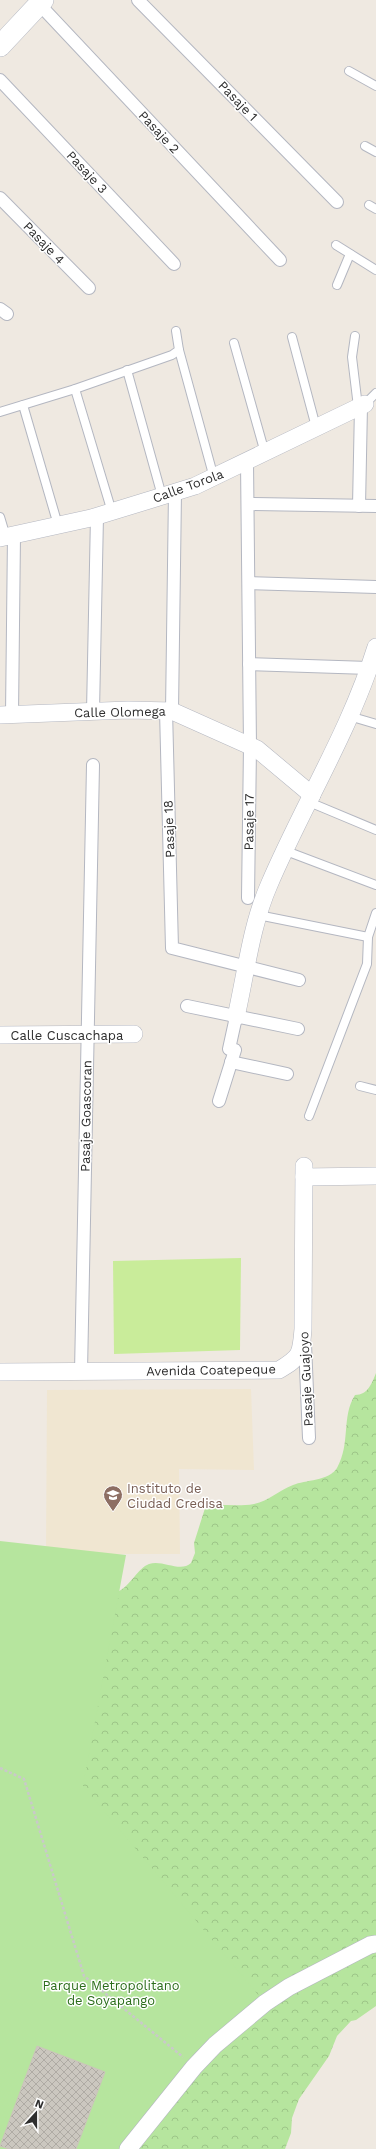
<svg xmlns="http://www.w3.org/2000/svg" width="376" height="2149" viewBox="0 0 376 2149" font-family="'Work Sans',sans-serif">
  <defs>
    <pattern id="forest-crowns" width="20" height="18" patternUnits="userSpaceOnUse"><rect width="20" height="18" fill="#b6e59e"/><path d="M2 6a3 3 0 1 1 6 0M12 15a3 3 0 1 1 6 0" fill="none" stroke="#9dc588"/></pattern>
    <pattern id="building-cross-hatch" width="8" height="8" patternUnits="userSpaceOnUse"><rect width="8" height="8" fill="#cbc7bf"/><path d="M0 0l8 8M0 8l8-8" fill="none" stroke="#afaba4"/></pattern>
  </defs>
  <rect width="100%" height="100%" fill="#efe9e1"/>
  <path fill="#f0e6d1" d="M251,1389L254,1470L179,1469L180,1554H46L47,1390Z"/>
  <path fill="url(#forest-crowns)" d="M376,1373V2006L356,2020L351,2021L337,2036L329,2056L299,2099L292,2118L291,2133L285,2149H83L0,1737L119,1591C130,1586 138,1568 149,1564C162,1559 180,1573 191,1563L195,1553L194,1543L206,1505C222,1504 238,1507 254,1504C269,1501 279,1490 293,1485C305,1480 329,1481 337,1468C351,1443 341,1417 355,1395C368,1395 372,1383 376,1373Z"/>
  <path fill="#b6e59e" d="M0,1541L126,1555L83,1786L265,2003L128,2149H0Z"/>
  <path fill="#c9ec9a" d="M241,1258L240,1350L114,1354L113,1261Z"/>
  <path fill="url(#building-cross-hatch)" stroke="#cbc5ba" d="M37,2046L105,2072L76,2149H9L0,2146Z"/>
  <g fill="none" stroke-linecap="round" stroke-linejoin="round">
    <g stroke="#b4b7c1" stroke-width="10">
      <g id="service">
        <path d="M349,71L376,86"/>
        <path d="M365,146L376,152"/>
        <path d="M369,205L376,209"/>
        <path d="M336,245L376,270"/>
        <path d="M337,285L350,254"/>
        <path d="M355,336L352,357L358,407"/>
        <path d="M292,337L316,427"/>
        <path d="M234,343L265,453"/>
        <path d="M179,350L214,478"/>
        <path d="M127,370L162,496"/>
        <path d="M75,389L112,512"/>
        <path d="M365,404L376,393"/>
        <path d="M23,405L58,525"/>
        <path d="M0,412L75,389L172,355L179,350L176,331"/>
        <path d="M0,517L6,537"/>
        <path d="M349,716L376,724"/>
        <path d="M309,802L376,830"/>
        <path d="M286,851L376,885"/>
        <path d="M258,915L368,937"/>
        <path d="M360,1086L376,1090"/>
        <path d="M309,1116L367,964L368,937L376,913"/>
      </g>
    </g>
    <g stroke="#b4b7c1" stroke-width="14">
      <g id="pedestrian">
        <path d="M138,0L337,202"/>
        <path d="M39,4L280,260"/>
        <path d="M0,80L174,264"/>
        <path d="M0,198L89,288"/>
        <path d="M0,309L7,314"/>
        <path d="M247,462L250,746L248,898"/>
        <path d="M248,504L376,506"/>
        <path d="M359,506L361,406"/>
        <path d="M249,583L376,587"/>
        <path d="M249,664L369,668"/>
        <path d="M166,710L172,948L299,980"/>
        <path d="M93,711L97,516"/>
        <path d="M172,711L175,492"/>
        <path d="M12,714L14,535"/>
        <path d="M187,1006L298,1029"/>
        <path d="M231,1062L287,1074"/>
        <path d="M219,1101L235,1050L229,1049L236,1017"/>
        <path d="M305,1344L309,1438"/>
        <path d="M81,1372L93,765"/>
      </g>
    </g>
    <g stroke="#b4b7c1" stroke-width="18">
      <g id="minor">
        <path d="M0,538L91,518L195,486L365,404"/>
        <path d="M0,715L128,710L172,711L257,749L312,795"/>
        <path d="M236,1017C246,973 251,926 269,885C303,805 350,731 376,647"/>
        <path d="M0,1035L134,1034"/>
        <path d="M304,1177L376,1176"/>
        <path d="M0,1372L279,1370C301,1357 301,1354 303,1329L304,1166"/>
        <path d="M128,2149L194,2067L215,2045L265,2003L289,1987L370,1945L376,1944"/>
      </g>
    </g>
    <g stroke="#b4b7c1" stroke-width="22">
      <path id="tertiary" d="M0,46L43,0"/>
    </g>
    <path stroke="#c9c9c9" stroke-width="2.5" stroke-dasharray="3 2" stroke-linecap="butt" d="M0,1768L24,1779L84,1976L183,2057"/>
    <use href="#service" stroke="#fff" stroke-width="8"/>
    <use href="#pedestrian" stroke="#fff" stroke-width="12"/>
    <use href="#minor" stroke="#fff" stroke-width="17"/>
    <use href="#tertiary" stroke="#fff" stroke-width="21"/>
  </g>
  <defs>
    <g id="school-pin" transform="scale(1)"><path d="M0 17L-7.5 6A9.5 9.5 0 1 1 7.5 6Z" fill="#8d6e63" stroke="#fff"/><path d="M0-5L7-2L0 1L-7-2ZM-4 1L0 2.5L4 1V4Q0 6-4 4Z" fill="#fff"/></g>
  </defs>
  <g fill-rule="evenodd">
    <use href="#school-pin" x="113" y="1495"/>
  </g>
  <g text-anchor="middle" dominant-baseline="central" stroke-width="3" stroke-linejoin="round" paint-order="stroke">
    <g font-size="13" fill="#2e2e2e" stroke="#fff">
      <text transform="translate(238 101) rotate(46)">Pasaje 1</text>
      <text transform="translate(159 132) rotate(47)">Pasaje 2</text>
      <text transform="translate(87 172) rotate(47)">Pasaje 3</text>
      <text transform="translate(44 243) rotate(46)">Pasaje 4</text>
      <text transform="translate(188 486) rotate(-20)">Calle Torola</text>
      <text transform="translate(120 712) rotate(-1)">Calle Olomega</text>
      <text transform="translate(249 822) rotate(-89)">Pasaje 17</text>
      <text transform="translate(169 829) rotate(-92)">Pasaje 18</text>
      <text x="67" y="1035">Calle Cuscachapa</text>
      <text transform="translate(86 1116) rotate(-89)">Pasaje Goascoran</text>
      <text transform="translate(211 1370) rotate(-1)">Avenida Coatepeque</text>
      <text transform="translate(306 1379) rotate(-93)">Pasaje Guajoyo</text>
    </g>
    <g font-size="13" fill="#785e54" stroke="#fff" text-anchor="start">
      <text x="127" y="1488">Instituto de<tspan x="127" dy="15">Ciudad Credisa</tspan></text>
    </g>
    <g font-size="13" fill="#2c6e1b" stroke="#fff">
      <text x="111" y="1985">Parque Metropolitano<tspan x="111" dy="15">de Soyapango</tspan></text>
    </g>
  </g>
  <g transform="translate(36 2113) rotate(21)" stroke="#ffffff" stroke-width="3" paint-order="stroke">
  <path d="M0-3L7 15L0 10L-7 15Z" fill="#2e2e2e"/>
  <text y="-6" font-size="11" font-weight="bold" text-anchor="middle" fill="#2e2e2e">N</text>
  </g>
</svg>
